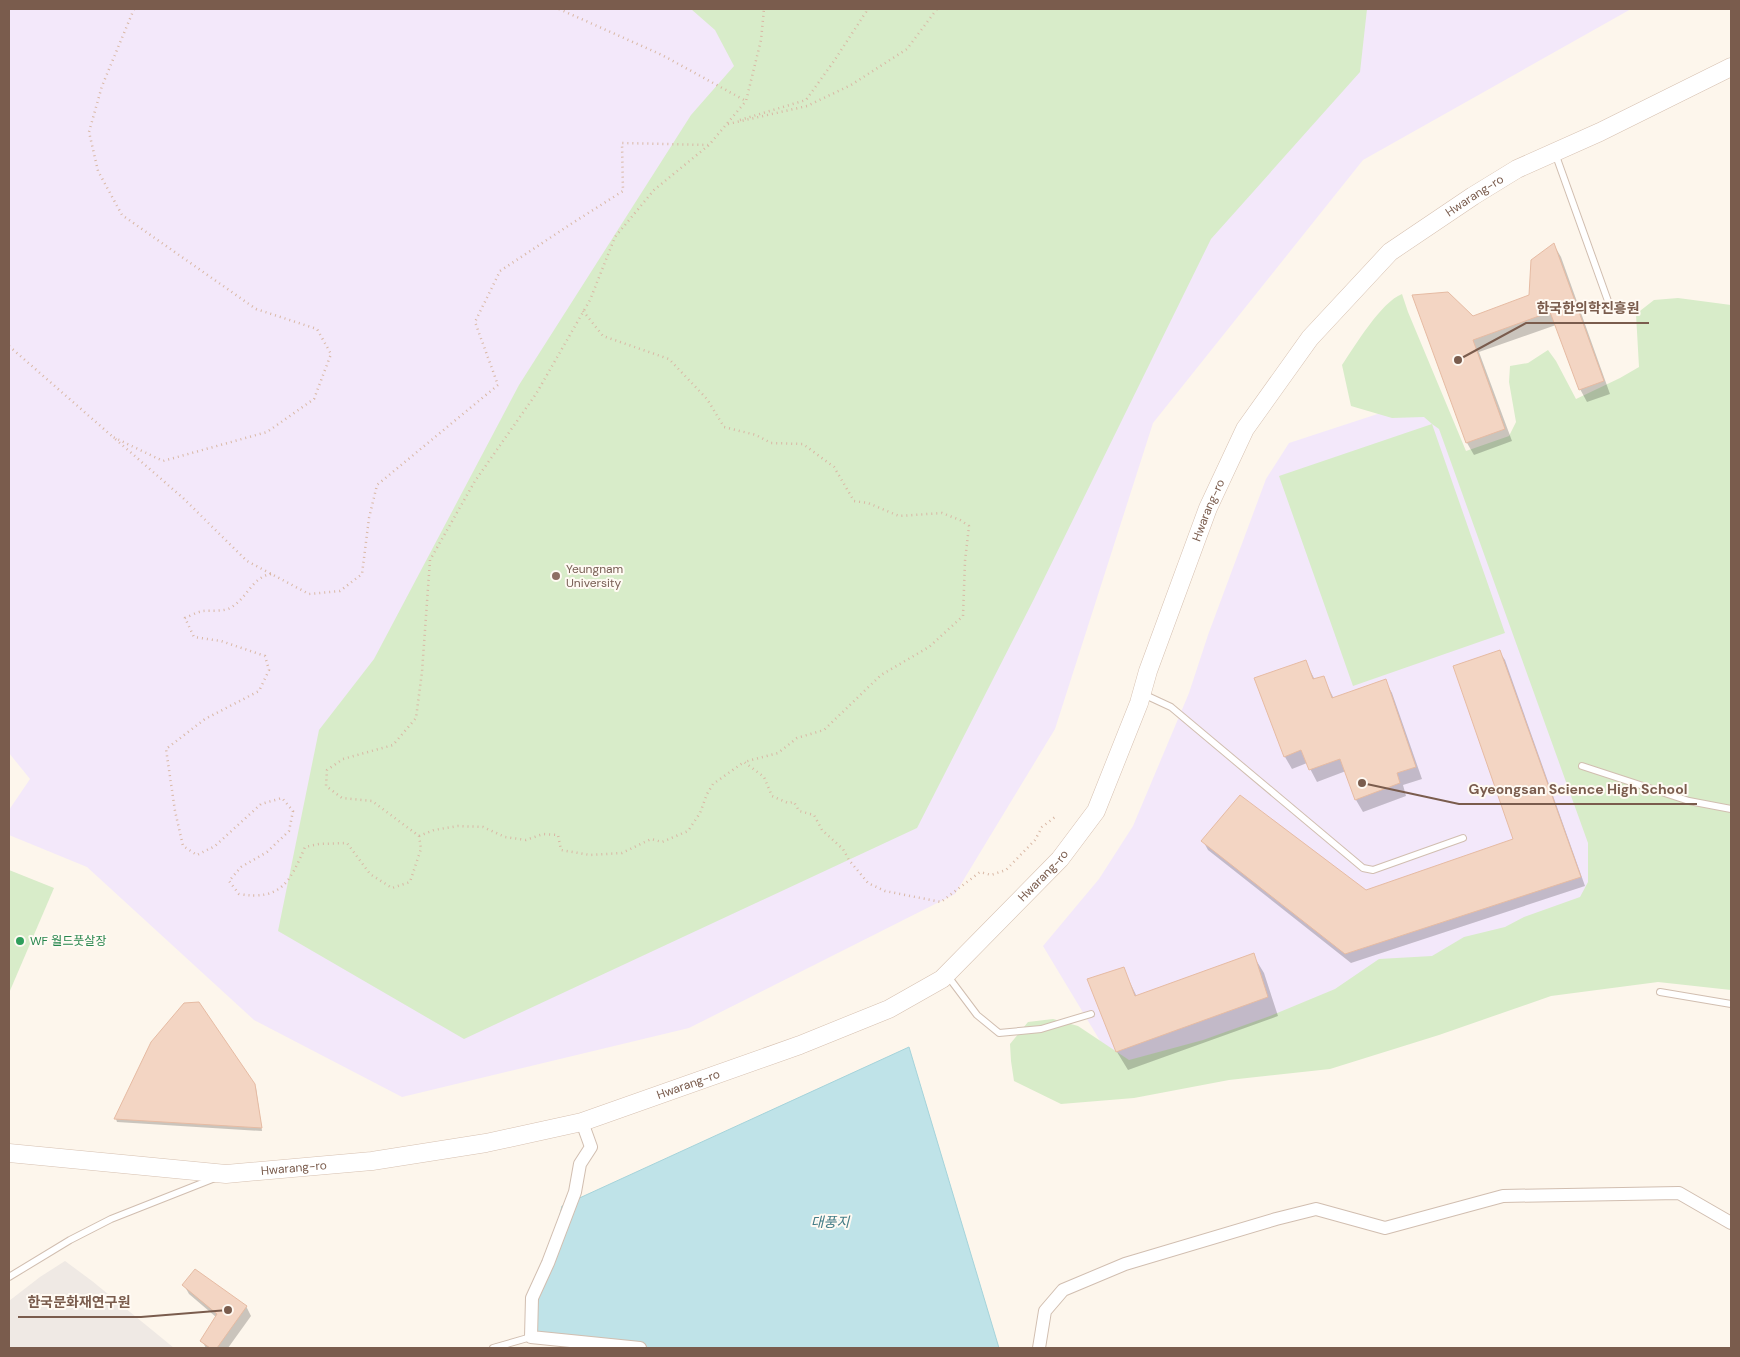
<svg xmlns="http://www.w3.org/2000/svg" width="1740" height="1357" viewBox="0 0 1740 1357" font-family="'DM Sans','Noto Sans KR',sans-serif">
  <rect width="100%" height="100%" fill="#fdf6ec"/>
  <path fill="#efe9e4" d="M65,1261L92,1281L174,1348H9V1301L40,1277Z"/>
  <g fill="#f3e8fa">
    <path d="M9,9H1631L1363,160L1153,423L1055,729L955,894L689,1028L402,1097L254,1020L87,867L9,835V810L30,779L9,753Z"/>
    <path d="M1402,406L1443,415L1615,902L1120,1074L1043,946L1099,879L1133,826L1189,693L1208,635L1266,479L1289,443Z"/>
  </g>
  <g fill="#d8ecc9">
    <path d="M691,9H1367L1360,72L1211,239L1034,599L917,828L464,1039L278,931L319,730L374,659L519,385L691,115L734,66L715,30Z"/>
    <path d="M1402,294L1408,312L1466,451L1509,436L1516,422L1509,382L1510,366L1528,363L1548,350L1556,361L1576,399L1620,378L1639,367L1636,314L1654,300L1678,298L1731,305V990L1658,982L1551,996L1439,1035L1330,1069L1229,1080L1134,1098L1061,1104L1014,1081L1011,1061L1010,1044L1028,1022L1053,1019L1078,1026L1129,1060L1203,1040L1270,1016L1335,989L1379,959L1432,956L1464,937L1505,927L1524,917L1580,897L1588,882V843L1439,429L1432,424L1505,633L1353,686L1279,476L1432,424L1424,417L1392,418L1351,406L1342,365C1355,346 1381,302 1402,294Z"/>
    <path d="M9,870L54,888L9,993Z"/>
  </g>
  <path fill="#bfe3e8" stroke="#a5d3da" d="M909,1047L999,1348H579L531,1337L532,1298L548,1263L562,1206Z"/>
  <g fill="#0003">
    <path d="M1554,245L1561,257L1610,394L1587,402L1580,389L1556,325L1479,352L1512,441L1474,455L1467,443L1472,318L1530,296Z"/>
    <path d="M1499,651L1505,660L1585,886L1351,963L1208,850L1203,841L1366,891L1514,840Z"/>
    <path d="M1305,661L1315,680L1323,677L1334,699L1385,681L1392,693L1422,779L1403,785L1406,796L1363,812L1356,800L1346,771L1317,782L1307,763L1292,769L1285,757L1255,679Z"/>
    <path d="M1253,955L1264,973L1278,1016L1128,1070L1117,1052L1089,979L1123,968L1137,997Z"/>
    <path d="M152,1043L254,1085L256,1088L262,1131L117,1122L116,1119Z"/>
    <path d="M184,1285L246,1306L251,1316L228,1348H206L202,1341L216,1317L189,1294Z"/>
  </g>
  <g fill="#f3d5c3" stroke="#e6bba3">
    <path d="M1554,243L1604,381L1579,390L1550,312L1473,340L1505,429L1466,443L1412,295L1448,292L1473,316L1529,295L1531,260Z"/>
    <path d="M1500,650L1581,877L1345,954L1201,841L1240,795L1366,890L1513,839L1453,666Z"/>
    <path d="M1306,660L1313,679L1324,676L1332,698L1386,679L1416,767L1397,773L1400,783L1355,800L1340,759L1309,770L1301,750L1284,757L1254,678Z"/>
    <path d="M1254,953L1268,997L1116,1052L1087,979L1124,967L1135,996Z"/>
    <path d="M199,1002L255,1084L262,1128L114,1119L151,1042L184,1003Z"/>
    <path d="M195,1269L247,1306L217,1348H210L200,1341L217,1314L182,1285Z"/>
  </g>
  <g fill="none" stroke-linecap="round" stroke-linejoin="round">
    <g stroke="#d1beb0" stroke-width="8">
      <g id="lane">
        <path d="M1555,153L1608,301"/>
        <path d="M1143,694L1171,707L1363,868L1373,870L1463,838"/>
        <path d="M1582,766L1689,801L1731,809"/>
        <path d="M947,975L977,1015L999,1033L1041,1029L1091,1014"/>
        <path d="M1660,992L1731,1004"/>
        <path d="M9,1277L70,1240L111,1219L215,1178"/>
        <path d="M493,1348L531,1337"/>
      </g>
    </g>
    <g stroke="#d1beb0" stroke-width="14">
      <g id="street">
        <path d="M582,1122L591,1147L580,1164L575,1192L548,1263L532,1298L531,1337L640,1348"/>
        <path d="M1039,1348L1045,1311L1063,1290L1125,1264L1276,1219L1316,1209L1385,1228L1503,1196L1679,1193L1731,1223"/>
      </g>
    </g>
    <g stroke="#d6c0b0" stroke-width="19">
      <g id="secondary">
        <path id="s1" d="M9,1153L226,1174L372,1161L486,1143L582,1122L800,1045L889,1009L942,979L1060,859L1096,811L1139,703L1148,671L1208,508L1245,429L1310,338L1390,252L1473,196L1517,169L1600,132L1731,67"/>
      </g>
    </g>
    <g stroke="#d9b8a5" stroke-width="2.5" stroke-dasharray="1 4" stroke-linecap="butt">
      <path d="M134,9L102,86L89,132L98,171L122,215L256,309L317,329L331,354L314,399L267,432L163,461L113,437L183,498L247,561L309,594L340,591L362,574L369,518L377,485L498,385L475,322L500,271L571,224L623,191L622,143L708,145"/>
      <path d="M559,9L662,55L746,101"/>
      <path d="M740,120L806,100L834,61L866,12V9"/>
      <path d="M728,124L807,106L851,85L907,49L937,9"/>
      <path d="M583,311L603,336L669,359L707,399L724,427L756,435L771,443L803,444L834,467L854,501L868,503L899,516L942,513L960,520L969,526L965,561L963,616L929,647L881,675L824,730L797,738L778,753L744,762"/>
      <path d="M9,346L113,437"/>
      <path d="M271,574C252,577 247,599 230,608C223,612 211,610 203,611C197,612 190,616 185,618L194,637L221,641L265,656L269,670L259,691L205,719L166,749L175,811L183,846L197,855L215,846L261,804L282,798L293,811L289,831L267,852L241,867L229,881L239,894C281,901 290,882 305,847L319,844L347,843L370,874L392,888L410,882L421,849L419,836L372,801L342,798L326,786L327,770L343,759L393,745L416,718L422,672L430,560L475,481L536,394L590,300L615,237L654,190L709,145L746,101L761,40L764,9"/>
      <path d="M419,836L434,830L458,826L483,827L505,837L526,840L543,834L558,835L561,850L590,855L622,853L651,839L662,842L688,831L700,813L707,794L713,784L744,762L764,777L772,796L788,803L794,802L799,811L814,815L822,830L843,849L849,860L868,883L885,891L941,902L980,872L991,875L1006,870L1035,840L1042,827L1055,817"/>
    </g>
    <use href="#lane" stroke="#fff" stroke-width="6"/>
    <use href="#street" stroke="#fff" stroke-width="12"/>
    <use href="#secondary" stroke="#fff" stroke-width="18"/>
  </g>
  <circle fill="#8d6e63" stroke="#fffaf3" stroke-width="2" cx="556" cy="576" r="5"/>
  <circle fill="#2e9e5b" stroke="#fffaf3" stroke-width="2" cx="20" cy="941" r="5"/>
  <g text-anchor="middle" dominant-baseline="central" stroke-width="4" stroke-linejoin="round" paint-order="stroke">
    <g font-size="12" fill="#7a5c4d" stroke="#fffaf3">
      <text stroke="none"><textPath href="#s1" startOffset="1936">Hwarang-ro</textPath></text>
      <text stroke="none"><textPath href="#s1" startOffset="1516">Hwarang-ro</textPath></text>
      <text stroke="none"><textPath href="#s1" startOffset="1111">Hwarang-ro</textPath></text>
      <text stroke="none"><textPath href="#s1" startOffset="691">Hwarang-ro</textPath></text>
      <text stroke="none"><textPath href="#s1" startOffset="286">Hwarang-ro</textPath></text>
    </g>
    <g font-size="12" fill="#785e54" stroke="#fffaf3" text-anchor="start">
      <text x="566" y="569">Yeungnam<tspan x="566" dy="14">University</tspan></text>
    </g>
    <g font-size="12" fill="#27864d" stroke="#fffaf3" text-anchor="start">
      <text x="30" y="941">WF 월드풋살장</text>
    </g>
    <g font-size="14" font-style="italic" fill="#437c86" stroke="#fffaf3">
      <text x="830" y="1222">대풍지</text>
    </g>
  </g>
  <path fill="none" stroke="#7a5c4d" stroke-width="2" d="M1458 360L1526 323H1649M1362 783L1459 804H1697M228 1310L141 1317H18"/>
  <g fill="#7a5c4d" stroke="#fffaf3" stroke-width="2">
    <circle cx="1458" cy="360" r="5"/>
    <circle cx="1362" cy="783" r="5"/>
    <circle cx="228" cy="1310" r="5"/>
  </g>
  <g font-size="14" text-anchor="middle" font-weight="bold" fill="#7a5c4d" stroke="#fffaf3" stroke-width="4" stroke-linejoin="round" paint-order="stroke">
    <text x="1588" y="313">한국한의학진흥원</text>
    <text x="1578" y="794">Gyeongsan Science High School</text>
    <text x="79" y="1307">한국문화재연구원</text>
  </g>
  <rect width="1740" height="1357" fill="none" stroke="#7a5c4d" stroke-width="20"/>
</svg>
